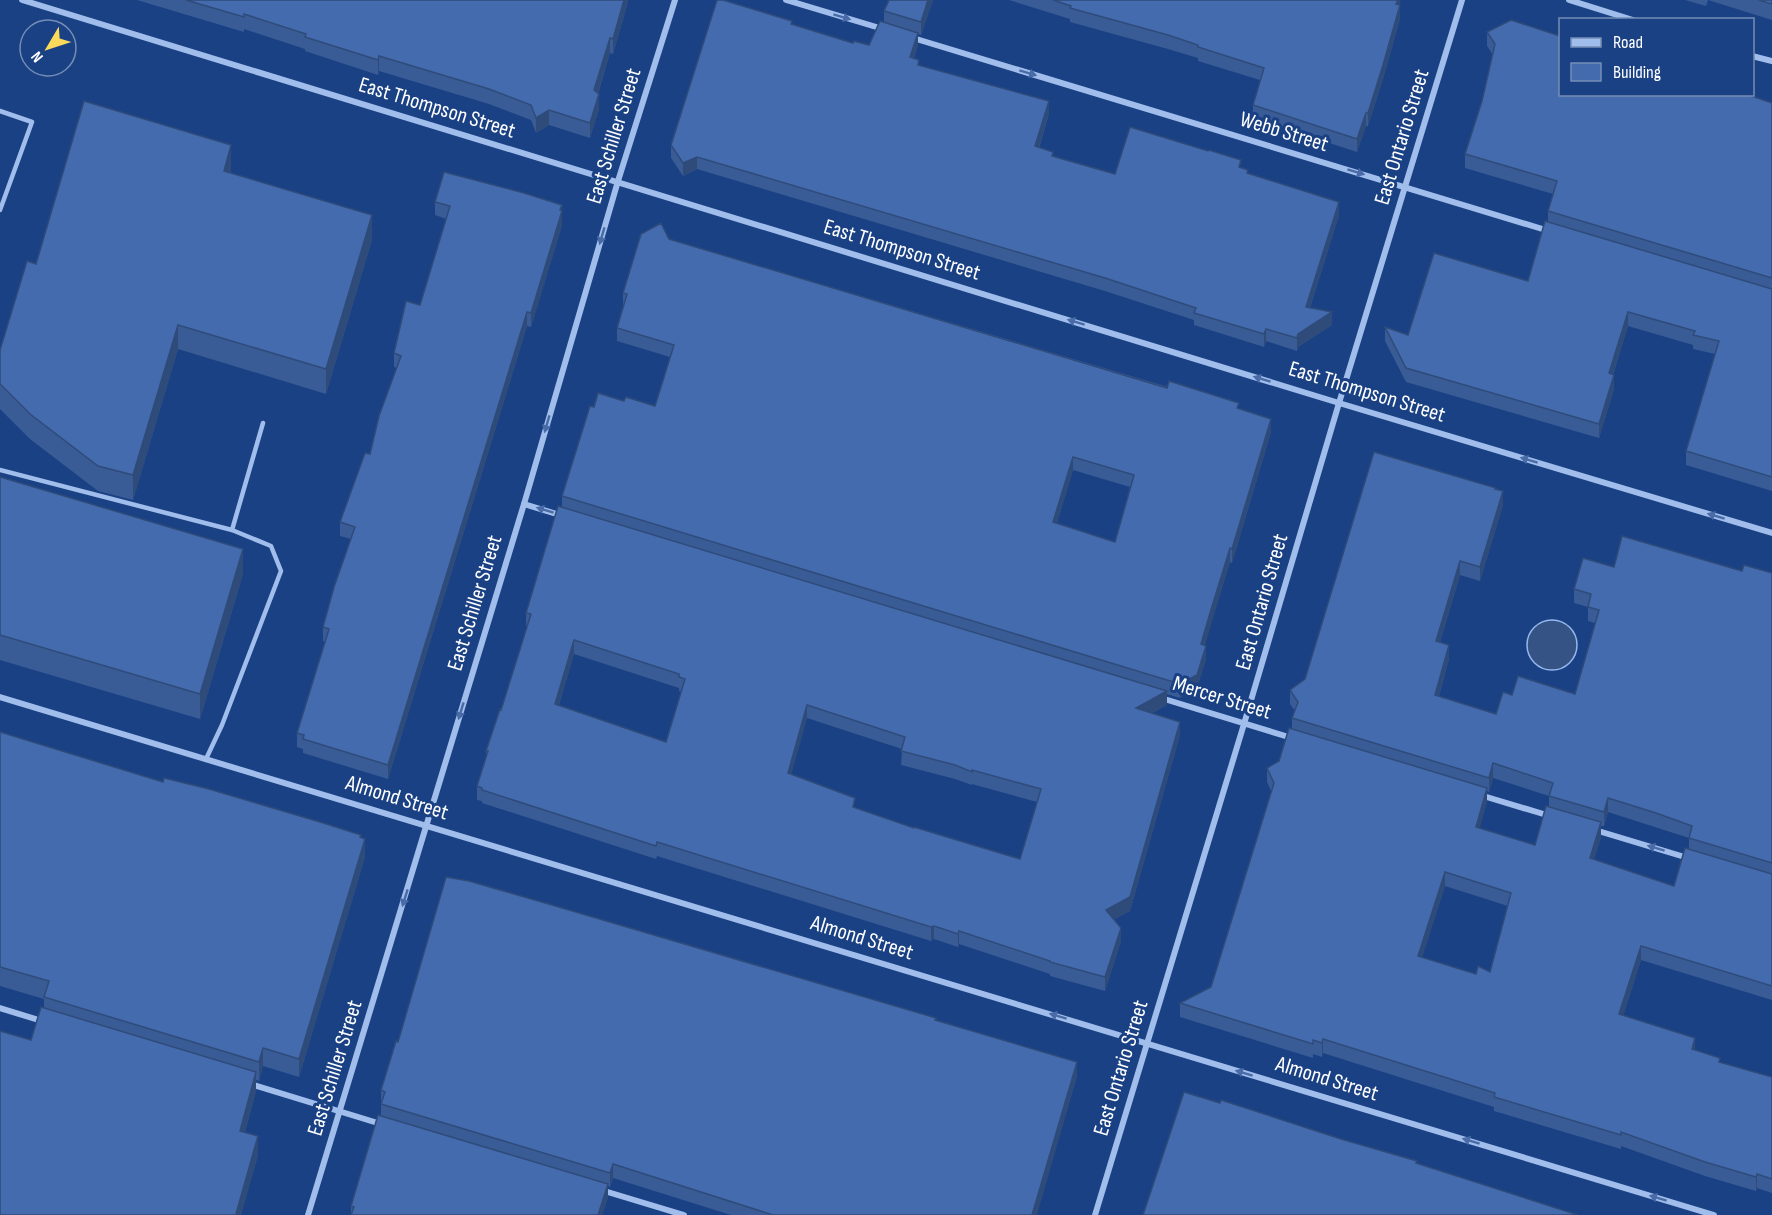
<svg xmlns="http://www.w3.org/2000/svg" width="1772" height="1215" viewBox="0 0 1772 1215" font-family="'Sofia Sans Condensed',sans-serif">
  <rect width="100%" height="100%" fill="#1a4184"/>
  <circle fill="#365385" stroke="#93b7ee" stroke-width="1.5" cx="1552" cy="645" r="25"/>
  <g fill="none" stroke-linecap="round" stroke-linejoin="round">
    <g stroke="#a0bdeb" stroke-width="4.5">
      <path d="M0,111L32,122L0,210"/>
      <path d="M0,470L232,530L263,423"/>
      <path d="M206,759L222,725L281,571L271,546L232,530"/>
    </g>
    <g stroke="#a0bdeb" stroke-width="6">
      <path d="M22,0L1339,403L1772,533"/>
      <path d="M786,0L883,29"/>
      <path d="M1569,0L1633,20"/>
      <path d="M913,38L1549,231"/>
      <path d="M1752,56L1772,61"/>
      <path d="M524,504L563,516"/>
      <path d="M0,697L1714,1215"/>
      <path d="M1161,698L1292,738"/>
      <path d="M1480,795L1550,816"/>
      <path d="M1595,830L1688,858"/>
      <path d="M0,1008L45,1022"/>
      <path d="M250,1084L381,1124"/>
      <path d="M601,1190L684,1215"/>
      <path d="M308,1215L524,504L618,181L675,0"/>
      <path d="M1095,1215L1244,724L1339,403L1462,0"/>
    </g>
  </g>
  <g fill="#3a5c96" fill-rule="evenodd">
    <path d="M137,0H628V2L613,54L610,53L598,94L599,109L590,138L549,125L536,133L531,120L489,104L379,71L378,75L305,51V49L244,29V32Z"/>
    <path d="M889,0H933L921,35L918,34V45L914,58L919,65L1049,114L1039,148L1053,156L1115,174L1241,168L1248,174L1339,215L1310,308L1332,325L1298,347L1297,351L1266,341L1264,347L1194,325V320L1105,291L697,169L683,176L671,158V145L792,24L853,43L869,45L884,22V11Z"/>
    <path d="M1009,0H1400V19L1383,79L1368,126H1366L1357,152L1253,118V105L1260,80L1198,61V58L1168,49L1070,22V19Z"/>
    <path d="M1685,0H1772V20L1708,0L1706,6Z"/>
    <path d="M1487,32L1772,103V491L1686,465V451L1715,354L1693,349V345L1628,326L1613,375L1614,389L1599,438L1406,382L1385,341V327L1408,335L1528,281L1548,222V211L1553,194L1465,168V154L1482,101L1493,55L1487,46Z"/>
    <path d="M231,170L230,173L372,240L326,394L178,349L133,500L98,491L30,439L0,409V350L36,264Z"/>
    <path d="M435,202L562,205V225L531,327L527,326L388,779L303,753V749L297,747V733L325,642L323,641V627L351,539L340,536V522L370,454L397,368L394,367V353L420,305L446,219L435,215Z"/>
    <path d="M669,239L1239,408L1271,432L1232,563L1230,562L1210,626L1205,645L1206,659L1197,688L1180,698L1167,694V705L1152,713L1180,735L1130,911L1114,919L1121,941L1105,991L1050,976V974L959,944L958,947L934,939L931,941L657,856L656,859L482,803V801L477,800V786L486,756V751L501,710L527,627L526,626V613L562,507V496L594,407L624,401L655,406L670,357L617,341V328L623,306V293ZM1073,470L1130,487L1115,542L1057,523ZM574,654L679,688V691L681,692L666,742L559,705ZM807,718L902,749L901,765L955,779L972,785V784L1037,802L1020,859L914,828L855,808L791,774Z"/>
    <path d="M0,477L243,574L200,719L0,660Z"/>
    <path d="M1496,489L1503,505L1480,581L1460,575L1440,642L1449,659L1439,696L1496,714L1512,695L1575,694L1595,623L1588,621V607L1574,603V589L1614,567L1772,573V1000L1641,960L1623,1016L1720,1062L1772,1077V1193L1757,1188L1756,1191L1705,1176L1621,1146V1149L1494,1111V1107L1323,1053L1322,1057L1313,1054V1058L1180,1017V1003L1211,987L1271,791L1267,782V768L1279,761L1292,729V718L1295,711L1290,704V690L1305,679ZM1493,778L1549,796V807L1535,845L1479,828L1487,802V791L1489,792ZM1608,812L1689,838V849L1674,886L1594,859L1601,837V826H1604ZM1445,886L1508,906L1490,972L1476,974L1422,957Z"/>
    <path d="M0,732L163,782L361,837L365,857L299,1077L263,1066L259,1081L256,1080V1091L245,1132L258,1155L241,1215L31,1040L44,1008V999L0,986Z"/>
    <path d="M936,1021L1077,1076L1036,1215H731L613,1178L610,1187L608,1186V1197L602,1215H351V1206L381,1116V1090L398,1042Z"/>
  </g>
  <g fill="#2f4b7a">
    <path d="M624,0H628V2L613,54V39Z"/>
    <path d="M928,0H933L921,35V22Z"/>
    <path d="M1398,0H1400V19L1383,79L1368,126V113Z"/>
    <path d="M918,33V45L910,70V57Z"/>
    <path d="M610,38V53L594,105V90Z"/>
    <path d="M379,56V71L378,75V60Z"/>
    <path d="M599,94V109L590,138V123Z"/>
    <path d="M1049,101V114L1035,159V146Z"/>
    <path d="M549,110V125L536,133V118Z"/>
    <path d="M1366,113V126L1357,152V139Z"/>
    <path d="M231,145V170L224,196V171Z"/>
    <path d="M697,157V169L683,176V163Z"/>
    <path d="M1339,202V215L1306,320V307Z"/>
    <path d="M562,205V225L531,327V313Z"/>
    <path d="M372,215V240L326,394V369Z"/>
    <path d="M527,312V326L388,779V765Z"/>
    <path d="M1332,312V325L1298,347L1297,351V338L1298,334Z"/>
    <path d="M1628,312V326L1609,387V373Z"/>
    <path d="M178,325V349L133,500V475Z"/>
    <path d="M1266,329V341L1264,347V334Z"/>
    <path d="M1614,375V389L1599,438V424Z"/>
    <path d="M1271,419V432L1232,563V549Z"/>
    <path d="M1073,457V470L1053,536V522Z"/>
    <path d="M1503,491V505L1480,581V567Z"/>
    <path d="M1230,548V562L1201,658V644Z"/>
    <path d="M243,549V574L200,719V694Z"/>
    <path d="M1460,561V575L1436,655V641Z"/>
    <path d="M574,640V654L555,718V704Z"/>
    <path d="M1449,645V659L1435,709V695Z"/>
    <path d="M1206,646V659L1197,688L1180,698V684Z"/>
    <path d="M1167,691V705L1136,721V708Z"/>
    <path d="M807,705V718L788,786V773Z"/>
    <path d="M1180,722V735L1130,911L1106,924V910Z"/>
    <path d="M1493,763V778L1489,792V778Z"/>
    <path d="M1487,788V802L1476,842V827Z"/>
    <path d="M1608,798V812L1604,826V812Z"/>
    <path d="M1601,822V837L1590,872V858Z"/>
    <path d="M361,835V851L365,839V857L299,1077V1059Z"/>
    <path d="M1445,872V886L1418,970V956Z"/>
    <path d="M934,926V939L931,941V927Z"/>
    <path d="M1121,928V941L1105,991V977Z"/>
    <path d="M959,931V944L958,947V934Z"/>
    <path d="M1641,946V960L1619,1029V1014Z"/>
    <path d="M1695,1038V1052L1692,1049Z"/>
    <path d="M1323,1039V1053L1322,1057V1043Z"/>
    <path d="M263,1048V1066L259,1081V1062Z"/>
    <path d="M1077,1062V1076L1037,1215H1032Z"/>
    <path d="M256,1072V1091L240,1150V1131Z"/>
    <path d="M258,1136V1155L241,1215H236Z"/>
    <path d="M613,1164V1178L610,1187V1173Z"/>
    <path d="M1757,1174V1188L1756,1191V1177Z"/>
    <path d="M608,1184V1197L602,1215H598Z"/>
  </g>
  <g fill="#436bae" stroke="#2f4b7a" stroke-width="1.5" fill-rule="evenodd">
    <path d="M186,0H624L613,39L610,38L594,90L599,94L590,123L549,110L536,118L531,105L489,89L379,56L378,60L305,37L306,34L244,14V17Z"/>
    <path d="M717,0H723L792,21L791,24L853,43L854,41L869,45L880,21L918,33L910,57L919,60L918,65L1049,101L1035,146L1053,152L1052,156L1115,174L1130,127L1208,151L1209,150L1241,160L1239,167L1248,170L1247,173L1339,202L1306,307L1332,312L1298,334L1297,338L1266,329L1264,334L1194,313L1196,308L1105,278L697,157L683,163L671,145Z"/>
    <path d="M889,0H928L921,22L884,11Z"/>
    <path d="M1053,0H1398L1396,4L1400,5L1383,65L1368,113H1366L1357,139L1253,105L1264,68L1198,47V45L1168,35L1070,8L1071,6Z"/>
    <path d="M1759,0H1772V4Z"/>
    <path d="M1511,20L1560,36V94H1746L1772,103V278L1548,211L1557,181L1465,154L1482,101L1495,44L1487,32Z"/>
    <path d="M84,101L231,145L224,171L372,215L326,369L178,325L133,475L98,466L30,414L0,384V350L27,261L36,264Z"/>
    <path d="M444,172L524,193L562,205L560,210L562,211L531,313L527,312L388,765L303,739L304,735L297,733L329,629L323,627L334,587L355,527L340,522L365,453L370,454L379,416L401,356L394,353L406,301L420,305L450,206L435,202Z"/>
    <path d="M1545,221L1772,289V477L1686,451L1719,341L1693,335L1695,331L1628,312L1609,373L1614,375L1599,424L1406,368L1385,327L1408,335L1434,253L1528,281Z"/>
    <path d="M661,223L669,239L1167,388L1169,381L1239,403L1237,408L1271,419L1232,549L1230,548L1210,613L1201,644L1206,646L1197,675L1180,684L562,496L590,406L594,407L598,393L624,401L626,397L655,406L674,345L617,328L627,294L623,293L641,234ZM1073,457L1134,475L1115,542L1053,522Z"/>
    <path d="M1374,452L1496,488L1495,489L1503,491L1480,567L1460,561L1436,641L1449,645L1435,695L1496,714L1503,692L1512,695L1518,676L1575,694L1599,610L1588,607L1591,594L1574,589L1583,558L1614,567L1622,536L1742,571L1744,565L1772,573V863L1689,838L1692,826L1656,813L1608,798L1604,812L1549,796L1553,783L1493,763L1489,778L1292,718L1298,702L1290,690L1305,679Z"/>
    <path d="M0,477L243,549L200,694L0,635Z"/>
    <path d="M558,506L1167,691L1136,708L1180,722L1130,897L1106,910L1121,928L1105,977L1050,962V961L959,931L958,934L934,926L931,927L657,842L656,846L482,790V788L477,786L488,751H486L500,709L501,710L531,614L526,613ZM574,640L679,674V677L685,679L666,742L555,704ZM807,705L905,737L901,751L955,765L972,772V770L1041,789L1020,859L914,827V828L853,807L855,798L788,773Z"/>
    <path d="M1289,728L1487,788L1476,827L1535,845L1546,806L1601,822L1590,858L1674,886L1685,848L1772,874V986L1641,946L1619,1014L1695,1038L1692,1049L1720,1058L1719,1062L1772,1077V1179L1757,1174L1756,1177L1705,1162L1621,1132V1135L1494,1097L1495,1093L1323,1039L1322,1043L1313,1040V1044L1180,1003L1211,987L1274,783L1267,768L1279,761ZM1445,872L1511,893L1490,972L1478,966L1476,974L1418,956Z"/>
    <path d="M0,732L163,782L164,778L209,789L320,822L361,835L360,837L365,839L299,1059L263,1048L259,1062L44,997L49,981L0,967Z"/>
    <path d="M446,877L469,881L552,905L936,1018L935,1020L1077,1062L1032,1215H773L613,1164L610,1173L381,1104L385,1092L381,1090L396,1041L398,1042Z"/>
    <path d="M41,1007L256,1072L240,1131L258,1136L236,1214L241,1215H0V1031L31,1040Z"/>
    <path d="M1184,1092L1220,1103L1221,1100L1341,1139L1417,1161L1416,1163L1578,1215H1143Z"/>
    <path d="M378,1115L608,1184L598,1215H351L354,1207L351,1206Z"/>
  </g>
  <defs><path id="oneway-solid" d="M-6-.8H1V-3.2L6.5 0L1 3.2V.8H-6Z" transform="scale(1.5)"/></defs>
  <g fill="#496ca8">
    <use href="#oneway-solid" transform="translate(842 17) rotate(17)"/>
    <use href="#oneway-solid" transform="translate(1028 73) rotate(17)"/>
    <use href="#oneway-solid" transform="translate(1356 172) rotate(17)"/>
    <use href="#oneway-solid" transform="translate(602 236) rotate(106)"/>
    <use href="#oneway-solid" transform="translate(1076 322) rotate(-163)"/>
    <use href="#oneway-solid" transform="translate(1262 379) rotate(-163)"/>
    <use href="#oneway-solid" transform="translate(547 424) rotate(106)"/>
    <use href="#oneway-solid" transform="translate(1529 460) rotate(-163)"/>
    <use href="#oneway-solid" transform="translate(545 510) rotate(-163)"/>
    <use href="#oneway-solid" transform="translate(1716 516) rotate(-163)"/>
    <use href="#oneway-solid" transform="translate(461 711) rotate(107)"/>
    <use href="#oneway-solid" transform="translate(1656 848) rotate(-163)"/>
    <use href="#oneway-solid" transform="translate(405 898) rotate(107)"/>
    <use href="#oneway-solid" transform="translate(1058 1016) rotate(-163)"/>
    <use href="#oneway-solid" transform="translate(1244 1073) rotate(-163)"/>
    <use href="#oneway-solid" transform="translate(1471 1141) rotate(-163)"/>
    <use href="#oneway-solid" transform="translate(1658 1198) rotate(-163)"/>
  </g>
  <g text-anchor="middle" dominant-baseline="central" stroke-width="6" stroke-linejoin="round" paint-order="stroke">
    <g font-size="22" fill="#fff" stroke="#1a4184">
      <text transform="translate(437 108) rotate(17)">East Thompson Street</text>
      <text transform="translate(1284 132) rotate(17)">Webb Street</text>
      <text transform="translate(614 136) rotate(-73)">East Schiller Street</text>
      <text transform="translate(1402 137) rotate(-73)">East Ontario Street</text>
      <text transform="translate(902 250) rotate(17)">East Thompson Street</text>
      <text transform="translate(1367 392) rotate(17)">East Thompson Street</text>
      <text transform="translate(1262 602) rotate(-74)">East Ontario Street</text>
      <text transform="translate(475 603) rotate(-73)">East Schiller Street</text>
      <text transform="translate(1222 698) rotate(17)">Mercer Street</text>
      <text transform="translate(397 798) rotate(17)">Almond Street</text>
      <text transform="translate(862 938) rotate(17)">Almond Street</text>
      <text transform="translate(335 1068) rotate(-73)">East Schiller Street</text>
      <text transform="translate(1121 1068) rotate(-73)">East Ontario Street</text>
      <text transform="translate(1327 1079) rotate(17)">Almond Street</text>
    </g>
  </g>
  <rect x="1559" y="18" width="195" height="78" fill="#1a4184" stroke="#768db5" stroke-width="1.5"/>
  <rect x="1571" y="38" width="30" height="9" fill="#a0bdeb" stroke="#768db5" stroke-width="1.5"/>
  <text x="1613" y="48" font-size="18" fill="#ffffff">Road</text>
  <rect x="1571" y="63" width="30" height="18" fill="#436bae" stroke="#768db5" stroke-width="1.5"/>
  <text x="1613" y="78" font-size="18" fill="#ffffff">Building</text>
  <g transform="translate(48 48) rotate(231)"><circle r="28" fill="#1a4184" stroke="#768db5" stroke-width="1.5"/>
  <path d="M0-4.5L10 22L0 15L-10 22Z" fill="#fdda5c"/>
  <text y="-9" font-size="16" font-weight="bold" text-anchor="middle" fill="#ffffff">N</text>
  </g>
</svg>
